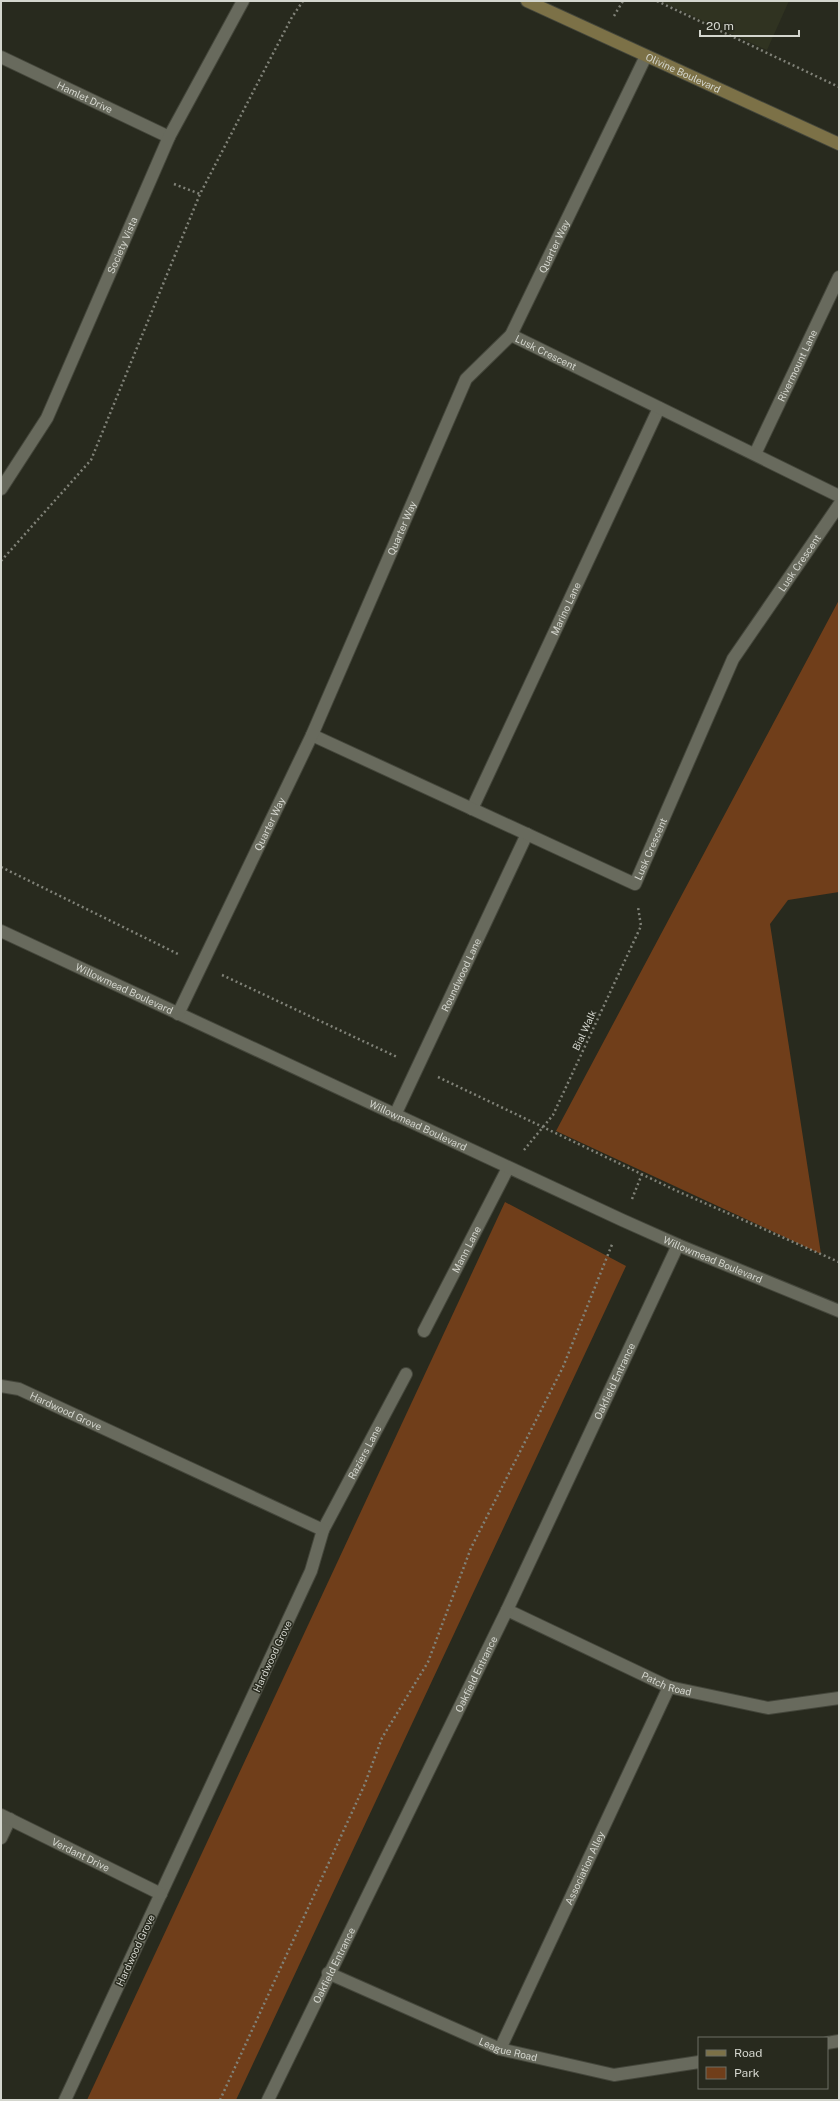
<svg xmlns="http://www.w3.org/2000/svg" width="840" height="2101" viewBox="0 0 840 2101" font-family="'Public Sans',sans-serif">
  <rect width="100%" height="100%" fill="#282a1e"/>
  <path fill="#303321" d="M660,1H789L767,50Z"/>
  <g fill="#703e1a">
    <path d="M839,600V892L788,900L770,924L821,1254L556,1131Z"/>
    <path d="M505,1202L626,1266L236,2100H87Z"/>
  </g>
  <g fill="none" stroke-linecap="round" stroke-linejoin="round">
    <g stroke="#44463b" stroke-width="14">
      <g id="lane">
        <path id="s1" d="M755,454L839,277"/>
        <path id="s2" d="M472,809L659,408"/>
        <path id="s3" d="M395,1115L527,834"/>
        <path id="s4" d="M424,1331L508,1168"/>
        <path id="s5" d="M323,1530L406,1374"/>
        <path d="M1,1838L10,1819"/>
        <path id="s6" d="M500,2049L669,1687"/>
      </g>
    </g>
    <g stroke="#44463b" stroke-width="14">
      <g id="street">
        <path id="s7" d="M1,57L169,137"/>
        <path id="s8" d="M511,335L839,496"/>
        <path id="s9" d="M1,489L47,418L169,137L243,1"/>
        <path id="s10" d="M312,735L635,884L733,659L839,505"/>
        <path id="s11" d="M1,931L622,1220L678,1245L839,1311"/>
        <path id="s12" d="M178,1014L312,735L466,379L511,335L646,56"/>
        <path id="s13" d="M1,1386L19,1389L323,1530L311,1571L65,2100"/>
        <path id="s14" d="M507,1610L669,1687L768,1708L839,1698"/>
        <path id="s15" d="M1,1815L161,1894"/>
        <path id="s16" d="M328,1973L500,2049L614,2075L699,2062"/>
        <path d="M827,2043L839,2041"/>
        <path id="s17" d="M268,2100L507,1610L678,1245"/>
      </g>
    </g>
    <g stroke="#44463b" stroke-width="14">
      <g id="secondary">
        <path id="s18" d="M527,1L839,144"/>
      </g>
    </g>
    <g stroke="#808278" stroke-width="2.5" stroke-dasharray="2 3" stroke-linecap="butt">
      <path d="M657,1L839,87"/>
      <path d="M614,16L623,1"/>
      <path d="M174,184L200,194"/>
      <path d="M1,561L91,460L200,194L292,17L303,1"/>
      <path d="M1,867L180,955"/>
      <path d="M222,975L397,1057"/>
      <path d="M438,1077L677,1191L839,1262"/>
      <path d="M524,1150L553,1115L641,926L638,907"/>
      <path d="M632,1199L642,1174"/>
      <path d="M220,2100L364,1786L382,1738L428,1662L471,1548L563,1367L613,1242"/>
    </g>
    <use href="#lane" stroke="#686a5d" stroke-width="12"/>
    <use href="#street" stroke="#686a5d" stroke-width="12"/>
    <use href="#secondary" stroke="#7c7147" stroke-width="12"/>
  </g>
  <g text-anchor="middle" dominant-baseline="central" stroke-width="3" stroke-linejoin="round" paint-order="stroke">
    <g font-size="10" fill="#d4d6ce" stroke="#282a1e">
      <text stroke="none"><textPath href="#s18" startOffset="172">Olivine Boulevard</textPath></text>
      <text stroke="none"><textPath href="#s7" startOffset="93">Hamlet Drive</textPath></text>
      <text stroke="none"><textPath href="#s9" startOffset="273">Society Vista</textPath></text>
      <text stroke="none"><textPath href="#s12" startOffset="859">Quarter Way</textPath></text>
      <text stroke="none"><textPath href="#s8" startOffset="39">Lusk Crescent</textPath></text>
      <text stroke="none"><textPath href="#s1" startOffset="98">Rivermount Lane</textPath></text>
      <text stroke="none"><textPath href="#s12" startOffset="535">Quarter Way</textPath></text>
      <text stroke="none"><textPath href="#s10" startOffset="718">Lusk Crescent</textPath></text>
      <text stroke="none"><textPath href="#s2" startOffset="221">Marino Lane</textPath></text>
      <text stroke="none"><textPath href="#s12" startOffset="211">Quarter Way</textPath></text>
      <text stroke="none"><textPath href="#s10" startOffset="394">Lusk Crescent</textPath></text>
      <text stroke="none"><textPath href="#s3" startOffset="155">Roundwood Lane</textPath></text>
      <text stroke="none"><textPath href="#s11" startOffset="136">Willowmead Boulevard</textPath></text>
      <text transform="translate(584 1030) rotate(-65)">Bial Walk</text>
      <text stroke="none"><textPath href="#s11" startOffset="460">Willowmead Boulevard</textPath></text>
      <text stroke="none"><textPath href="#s4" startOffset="92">Mann Lane</textPath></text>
      <text stroke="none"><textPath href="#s11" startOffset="784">Willowmead Boulevard</textPath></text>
      <text stroke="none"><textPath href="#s17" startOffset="798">Oakfield Entrance</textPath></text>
      <text stroke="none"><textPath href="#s13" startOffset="70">Hardwood Grove</textPath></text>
      <text stroke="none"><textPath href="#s5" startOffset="88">Raziers Lane</textPath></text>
      <text transform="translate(272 1656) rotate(-65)">Hardwood Grove</text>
      <text stroke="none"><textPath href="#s17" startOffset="474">Oakfield Entrance</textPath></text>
      <text stroke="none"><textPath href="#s14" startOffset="176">Patch Road</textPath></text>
      <text stroke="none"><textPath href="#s15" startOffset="89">Verdant Drive</textPath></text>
      <text stroke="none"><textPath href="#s6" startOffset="200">Association Alley</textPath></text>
      <text transform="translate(135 1950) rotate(-65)">Hardwood Grove</text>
      <text stroke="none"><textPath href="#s17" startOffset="150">Oakfield Entrance</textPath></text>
      <text stroke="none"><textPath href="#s16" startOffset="196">League Road</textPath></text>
    </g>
  </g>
  <rect width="840" height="2101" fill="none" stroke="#d4d6ce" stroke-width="4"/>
  <rect x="698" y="2037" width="130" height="52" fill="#282a1e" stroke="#6d6f64"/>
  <rect x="706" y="2050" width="20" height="6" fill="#7c7147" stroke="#6d6f64"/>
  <text x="734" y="2057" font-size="12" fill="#d4d6ce">Road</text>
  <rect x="706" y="2067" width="20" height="12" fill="#703e1a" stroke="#6d6f64"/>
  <text x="734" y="2077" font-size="12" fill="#d4d6ce">Park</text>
  <path d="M700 30v6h99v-6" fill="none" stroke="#d4d6ce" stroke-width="2"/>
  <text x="706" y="30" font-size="12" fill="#d4d6ce" stroke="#282a1e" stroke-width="3" paint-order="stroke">20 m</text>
</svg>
